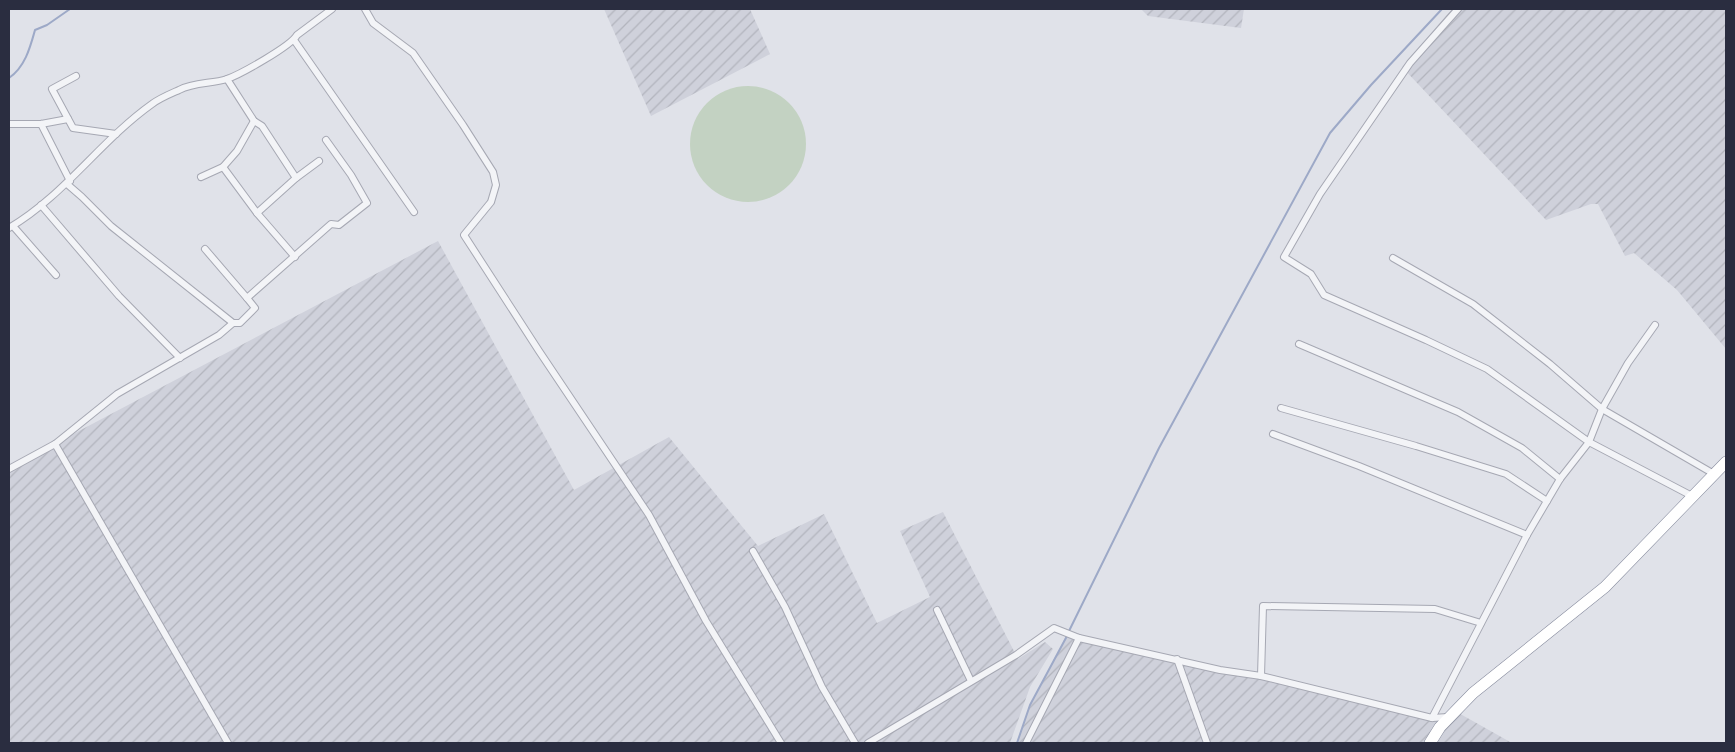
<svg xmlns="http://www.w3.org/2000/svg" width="1735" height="752" viewBox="0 0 1735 752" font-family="Quicksand,sans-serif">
  <defs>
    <pattern id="industrial-furrows" width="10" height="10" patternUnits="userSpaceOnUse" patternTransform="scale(1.25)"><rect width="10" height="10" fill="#cfd1db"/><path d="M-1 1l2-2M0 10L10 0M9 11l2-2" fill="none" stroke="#b2b4bd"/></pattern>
  </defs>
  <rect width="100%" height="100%" fill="#e0e2e9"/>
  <g fill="url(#industrial-furrows)">
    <path d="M604,9H750L770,54L651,116Z"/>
    <path d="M1141,9H1244L1241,28L1148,16Z"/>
    <path d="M1452,9H1726V349L1677,290L1634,253L1625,256L1598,204H1591L1546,220L1402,67Z"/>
    <path d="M438,241L574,490L669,437L758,546L824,514L877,623L930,597L900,531L943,512L1018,659L1045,642L1053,649L1030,687L1010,743H9V468Z"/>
    <path d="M1067,634L1432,718L1455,711L1512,743H1017L1030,705Z"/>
  </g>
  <circle fill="#c3d2c2" cx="748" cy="144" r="58"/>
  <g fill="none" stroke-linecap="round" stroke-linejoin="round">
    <g stroke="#9da9c7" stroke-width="2">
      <path d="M9,78C25,67 30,48 35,30L47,25L70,9"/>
      <path d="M1069,631L1159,448L1330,133L1371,85L1442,9"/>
      <path d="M1017,743L1030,705L1067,636"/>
    </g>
    <g stroke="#a6a8b3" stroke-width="8">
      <g id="street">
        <path d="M365,9L373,23L413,53L463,125L493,172L496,185L491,202L464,235L539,351L649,515L706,621L781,743"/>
        <path d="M1458,9L1410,63L1320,194L1284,257L1311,274L1324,295L1426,340L1487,369L1589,442L1692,496"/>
        <path d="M294,40L414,212"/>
        <path d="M76,76L52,89L73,128L116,134"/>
        <path d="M227,79L254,121L262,126L296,178"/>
        <path d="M9,124H41L68,119"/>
        <path d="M41,124L70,181"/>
        <path d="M223,167L257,213L295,257"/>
        <path d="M201,177L223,167L237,151L254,121"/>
        <path d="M67,184L82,197L111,226L233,323"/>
        <path d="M41,205L119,296L180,358"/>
        <path d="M257,213L296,178L319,161"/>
        <path d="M13,226L56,275"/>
        <path d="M9,228C64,196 100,141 152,104C160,98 170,94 179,90C194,82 212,84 227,79C241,74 291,46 297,35L332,9"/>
        <path d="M205,249L247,298"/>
        <path d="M1393,258L1473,304L1550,364L1602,409L1714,474"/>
        <path d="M1299,344L1458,412L1522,448L1560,479"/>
        <path d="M1281,408L1416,446L1506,474L1547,501"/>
        <path d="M1273,434L1359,466L1527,535"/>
        <path d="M55,444L228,743"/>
        <path d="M9,469L55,444L117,394L219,335L233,323H240L255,308L247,298L331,224L339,225L367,203L351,175L326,140"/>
        <path d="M753,551L785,607L822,687L855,743"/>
        <path d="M937,610L971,681"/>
        <path d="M1177,659L1207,743"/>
        <path d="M1261,676L1263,606L1435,609L1481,623"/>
        <path d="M1432,718L1527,535L1560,479L1589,442L1602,409L1628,363L1655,325"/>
        <path d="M868,743L1016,655L1054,628L1079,638L1220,670L1261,676L1432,718L1448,717"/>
        <path d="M1026,743L1079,638"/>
      </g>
    </g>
    <g stroke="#888d9f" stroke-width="12">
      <path id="highway" d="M1430,743L1440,727L1473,693L1605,587L1726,462"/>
    </g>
    <use href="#street" stroke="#f3f4f7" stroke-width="6"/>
    <use href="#highway" stroke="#fff" stroke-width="11"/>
  </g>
  <rect width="1735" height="752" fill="none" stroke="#2a2d40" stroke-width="20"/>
</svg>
